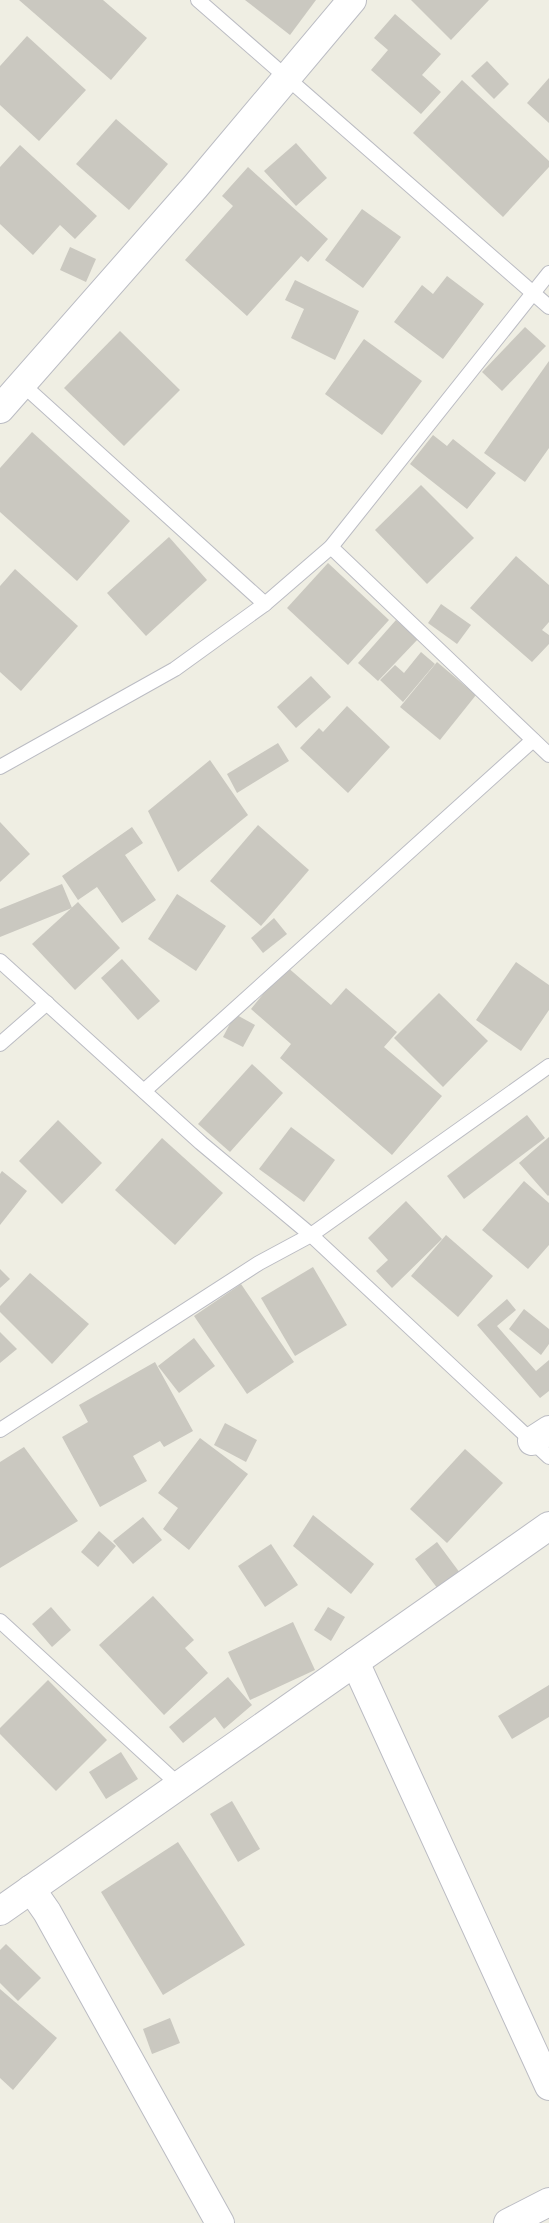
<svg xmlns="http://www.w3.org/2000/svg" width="549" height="2223" viewBox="0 0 549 2223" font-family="'Alegreya Sans',sans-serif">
  <rect width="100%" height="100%" fill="#efeee3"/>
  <g fill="#cac8c0">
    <path d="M19,0H103L147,38L111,80Z"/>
    <path d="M245,0H316L290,35Z"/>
    <path d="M411,0H489L451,40Z"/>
    <path d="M395,14L441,54L422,75L441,92L421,114L371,70L388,50L374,38Z"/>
    <path d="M27,36L86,90L39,141L0,105V66Z"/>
    <path d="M487,61L509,84L494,99L471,76Z"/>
    <path d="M549,78V123L527,103Z"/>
    <path d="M462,80L549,161V167L503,217L413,133Z"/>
    <path d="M116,119L168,164L129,210L76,164Z"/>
    <path d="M296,143L327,178L296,206L264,171Z"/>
    <path d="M20,145L97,216L75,239L60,225L33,255L0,224V167Z"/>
    <path d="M248,167L328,239L308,262L301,256L247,316L185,260L233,206L222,196Z"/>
    <path d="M362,209L401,237L363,288L325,260Z"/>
    <path d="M70,247L96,259L86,282L60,270Z"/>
    <path d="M447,276L484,304L443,359L394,322L422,285L433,294Z"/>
    <path d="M295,280L359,311L335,360L291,338L304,309L285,300Z"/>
    <path d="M525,327L546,346L502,391L482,372Z"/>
    <path d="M120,331L180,390L124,446L64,388Z"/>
    <path d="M364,339L422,381L382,435L325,394Z"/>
    <path d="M549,361V448L525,482L484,453Z"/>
    <path d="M32,432L130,521L77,581L0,512V468Z"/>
    <path d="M433,435L447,446L453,439L496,473L467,509L410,464Z"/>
    <path d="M421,485L474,538L427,584L375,530Z"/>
    <path d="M169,537L207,580L146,636L107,593Z"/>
    <path d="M516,556L549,585V622L542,630L549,635V644L532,662L470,608Z"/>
    <path d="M328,563L389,620L348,665L287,608Z"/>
    <path d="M15,569L78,626L21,691L0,672V586Z"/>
    <path d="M441,604L471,625L457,644L428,623Z"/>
    <path d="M396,620L418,639L378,681L358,663Z"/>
    <path d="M421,652L435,664L403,702L380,680L395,665L404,673Z"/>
    <path d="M437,662L476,695L440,740L400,707Z"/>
    <path d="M311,676L331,697L296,728L277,707Z"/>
    <path d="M347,706L390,747L348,793L300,748L319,728L323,732Z"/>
    <path d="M278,743L289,761L237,793L227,774Z"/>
    <path d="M210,760L248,815L178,872L148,811Z"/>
    <path d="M0,822L30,854L0,882Z"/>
    <path d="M258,825L309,870L261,926L210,881Z"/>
    <path d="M132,827L143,843L125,855L156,900L122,923L97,887L78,900L62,876Z"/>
    <path d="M62,884L72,908L0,937V909Z"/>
    <path d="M177,894L226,926L196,971L148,939Z"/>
    <path d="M78,902L120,948L75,990L32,944Z"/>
    <path d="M274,918L287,934L263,953L251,938Z"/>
    <path d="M122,959L160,1001L138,1020L101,978Z"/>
    <path d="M516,962L549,985V1010L521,1051L476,1020Z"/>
    <path d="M286,966L331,1005L346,988L397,1032L384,1047L442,1096L392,1155L280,1058L291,1044L251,1009Z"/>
    <path d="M439,993L488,1041L443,1087L394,1038Z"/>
    <path d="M235,1014L255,1025L243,1047L223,1037Z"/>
    <path d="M252,1064L283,1093L230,1152L198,1124Z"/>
    <path d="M527,1115L545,1138L464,1199L447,1176Z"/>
    <path d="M58,1120L102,1163L62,1204L19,1161Z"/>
    <path d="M291,1127L335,1160L304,1202L259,1169Z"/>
    <path d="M549,1137V1195L548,1196L519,1163Z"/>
    <path d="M162,1138L223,1193L175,1245L115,1190Z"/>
    <path d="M2,1171L27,1191L0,1225V1174Z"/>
    <path d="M524,1181L549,1203V1245L528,1269L482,1230Z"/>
    <path d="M406,1201L442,1239L392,1288L376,1271L388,1260L368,1238Z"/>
    <path d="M446,1235L493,1276L458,1317L411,1276Z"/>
    <path d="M313,1267L347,1325L295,1356L261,1298Z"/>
    <path d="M0,1269L10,1279L0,1288Z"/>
    <path d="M30,1273L89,1324L52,1364L0,1312V1306Z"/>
    <path d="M241,1284L294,1362L247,1394L194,1316Z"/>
    <path d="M507,1299L516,1310L497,1326L536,1371L549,1360V1391L540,1398L477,1325Z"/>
    <path d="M524,1309L549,1329V1344L541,1355L509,1329Z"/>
    <path d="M0,1332L17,1349L0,1363Z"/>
    <path d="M194,1338L215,1366L179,1393L158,1366Z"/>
    <path d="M155,1362L193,1431L164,1447L160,1441L133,1456L147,1481L100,1507L62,1437L88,1422L79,1405Z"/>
    <path d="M225,1423L257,1440L246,1462L214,1445Z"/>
    <path d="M200,1438L248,1474L189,1550L163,1529L178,1508L158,1493Z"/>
    <path d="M24,1447L78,1521L0,1568V1462Z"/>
    <path d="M465,1449L503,1483L447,1543L410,1509Z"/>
    <path d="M313,1515L374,1564L351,1594L293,1546Z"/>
    <path d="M143,1517L162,1540L133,1564L113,1541Z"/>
    <path d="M99,1531L116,1546L98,1567L81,1552Z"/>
    <path d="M437,1542L460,1573L438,1589L415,1559Z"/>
    <path d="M271,1544L298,1585L265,1607L238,1566Z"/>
    <path d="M153,1596L194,1640L185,1648L208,1673L164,1715L99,1645Z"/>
    <path d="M51,1607L71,1630L52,1647L32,1624Z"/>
    <path d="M328,1607L345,1617L331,1641L314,1630Z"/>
    <path d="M293,1622L315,1670L250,1700L228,1652Z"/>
    <path d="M228,1677L252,1705L224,1729L215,1717L183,1743L169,1727Z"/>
    <path d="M48,1680L107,1740L56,1791L0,1734V1728Z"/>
    <path d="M549,1685V1717L512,1739L498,1716Z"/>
    <path d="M121,1752L138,1779L106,1799L89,1772Z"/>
    <path d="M232,1801L260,1849L238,1862L210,1814Z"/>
    <path d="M178,1842L245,1945L163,1995L101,1892Z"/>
    <path d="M6,1944L41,1978L18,2001L0,1983V1950Z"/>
    <path d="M0,1989L57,2038L13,2090L0,2078Z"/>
    <path d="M170,2018L180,2043L152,2054L143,2029Z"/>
  </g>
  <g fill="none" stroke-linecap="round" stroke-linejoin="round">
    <g stroke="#bbbcc3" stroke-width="16">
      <g id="service">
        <path d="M198,0L549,307"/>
        <path d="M22,384L265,604"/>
        <path d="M331,547L549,755"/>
        <path d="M0,767L175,669L265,604L331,547L549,273"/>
        <path d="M0,961L201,1143L311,1235L549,1457"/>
        <path d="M0,1044L47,1003"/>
        <path d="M144,1091L533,740"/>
        <path d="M0,1430L259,1263L311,1235L549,1066"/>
        <path d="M0,1621L179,1785"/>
      </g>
    </g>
    <g stroke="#bbbcc3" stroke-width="30">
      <g id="minor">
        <path d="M0,409L195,187L352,0"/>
        <path d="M532,1441L549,1430"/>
        <path d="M355,1662L549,2086"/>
        <path d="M31,1889L47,1912L220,2223"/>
        <path d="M0,1911L549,1526"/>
        <path d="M508,2223L549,2202"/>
      </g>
    </g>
    <use href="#service" stroke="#fff" stroke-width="14"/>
    <use href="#minor" stroke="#fff" stroke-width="28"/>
  </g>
</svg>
